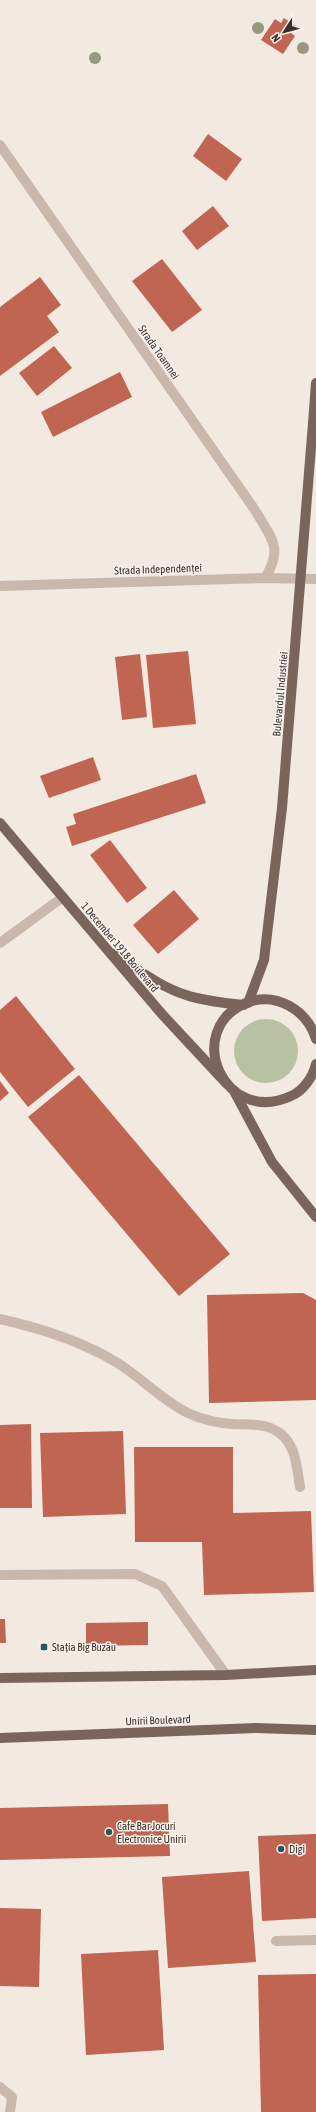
<svg xmlns="http://www.w3.org/2000/svg" width="316" height="2112" viewBox="0 0 316 2112" font-family="'Asap Condensed',sans-serif">
  <rect width="100%" height="100%" fill="#f2e9e1"/>
  <circle fill="#b8c1a1" cx="266" cy="1051" r="32"/>
  <g fill="#c06551">
    <path d="M284,18L296,26L291,33L295,36L283,54L261,40L275,19L281,23Z"/>
    <path d="M208,134L242,159L226,181L193,156Z"/>
    <path d="M213,206L229,226L197,250L182,231Z"/>
    <path d="M162,259L202,310L172,332L132,281Z"/>
    <path d="M40,277L61,305L47,316L59,332L0,376V307Z"/>
    <path d="M54,346L72,368L37,396L19,373Z"/>
    <path d="M120,372L132,397L53,437L41,412Z"/>
    <path d="M188,651L196,724L153,728L146,655Z"/>
    <path d="M140,654L147,717L122,720L115,657Z"/>
    <path d="M93,757L101,780L49,798L40,776Z"/>
    <path d="M196,774L206,803L72,846L66,827L76,824L73,814Z"/>
    <path d="M110,840L147,888L127,903L90,855Z"/>
    <path d="M174,890L199,919L158,954L133,925Z"/>
    <path d="M16,996L75,1069L28,1107L0,1072V1010Z"/>
    <path d="M79,1075L230,1254L179,1296L28,1117Z"/>
    <path d="M0,1081L9,1093L0,1101Z"/>
    <path d="M303,1293L316,1300V1400L209,1403L207,1295Z"/>
    <path d="M31,1424L32,1508H0V1425Z"/>
    <path d="M123,1431L126,1514L43,1517L40,1433Z"/>
    <path d="M134,1447H233V1513L311,1511L314,1592L204,1595L202,1542H135Z"/>
    <path d="M0,1619H5L6,1643H0Z"/>
    <path d="M148,1622V1645L86,1646V1623Z"/>
    <path d="M168,1804L170,1856L0,1860V1808Z"/>
    <path d="M316,1834V1918L262,1921L258,1836Z"/>
    <path d="M249,1871L256,1962L168,1968L162,1877Z"/>
    <path d="M0,1908L41,1909L39,1987L0,1986Z"/>
    <path d="M158,1950L164,2050L86,2055L81,1954Z"/>
    <path d="M316,1974V2112H261L258,1975Z"/>
  </g>
  <g fill="none" stroke-linecap="round" stroke-linejoin="round">
    <g stroke="#cab8ad" stroke-width="10">
      <path d="M0,145L255,510C271,538 284,547 265,578"/>
      <path d="M0,586L265,578L316,579"/>
      <path d="M0,943L63,897"/>
      <path d="M0,1319C40,1328 81,1341 116,1362C141,1377 161,1400 188,1413C201,1419 217,1423 232,1424C249,1425 266,1422 281,1434C296,1446 297,1469 300,1487"/>
      <path d="M0,1575L135,1574L162,1586L226,1675"/>
      <path d="M276,1941L316,1940"/>
      <path d="M0,2087L12,2097L10,2112"/>
    </g>
    <g stroke="#7a655d" stroke-width="10">
      <path d="M313,423L316,383"/>
      <path d="M0,823L161,1013L226,1083"/>
      <path d="M114,954C136,968 160,987 186,995C204,1001 224,1003 244,1005"/>
      <path d="M248,1003L264,960L282,808"/>
      <path d="M316,1039C307,1010 276,991 246,1003C182,1030 224,1127 291,1096C303,1091 313,1077 316,1064"/>
      <path d="M235,1093L272,1162L316,1217"/>
      <path d="M0,1678L226,1675L316,1670"/>
      <path d="M0,1738L256,1728L316,1730"/>
    </g>
    <path stroke="#7a655d" stroke-width="10" d="M282,808L313,423"/>
  </g>
  <g fill="#969880">
    <circle cx="258" cy="28" r="6"/>
    <circle cx="303" cy="48" r="6"/>
    <circle cx="95" cy="58" r="6"/>
  </g>
  <g fill="#225959" stroke="#faf3ed" stroke-width="1.5">
    <rect x="40" y="1643" width="8" height="8" rx="2"/>
    <circle cx="109" cy="1832" r="4"/>
    <circle cx="281" cy="1849" r="4"/>
  </g>
  <g text-anchor="middle" dominant-baseline="central" stroke-width="3" stroke-linejoin="round" paint-order="stroke">
    <g font-size="11" fill="#392f2b" stroke="#faf3ed">
      <text transform="translate(159 352) rotate(55)">Strada Toamnei</text>
      <text transform="translate(158 569) rotate(-2)">Strada Independenței</text>
      <text transform="translate(280 694) rotate(-85)">Bulevardul Industriei</text>
      <text transform="translate(120 947) rotate(50)">1 December 1918 Boulevard</text>
      <text transform="translate(158 1720) rotate(-2)">Unirii Boulevard</text>
    </g>
    <g font-size="11" fill="#392f2b" stroke="#faf3ed" text-anchor="start">
      <text x="52" y="1647">Stația Big Buzău</text>
      <text x="117" y="1826">Cafe Bar Jocuri<tspan x="117" dy="13">Electronice Unirii</tspan></text>
      <text x="289" y="1849">Digi</text>
    </g>
  </g>
  <g transform="translate(284 32) rotate(234)" stroke="#faf3ed" stroke-width="3" paint-order="stroke">
  <path d="M0-3L7 15L0 10L-7 15Z" fill="#392f2b"/>
  <text y="-6" font-size="11" font-weight="bold" text-anchor="middle" fill="#392f2b">N</text>
  </g>
</svg>
